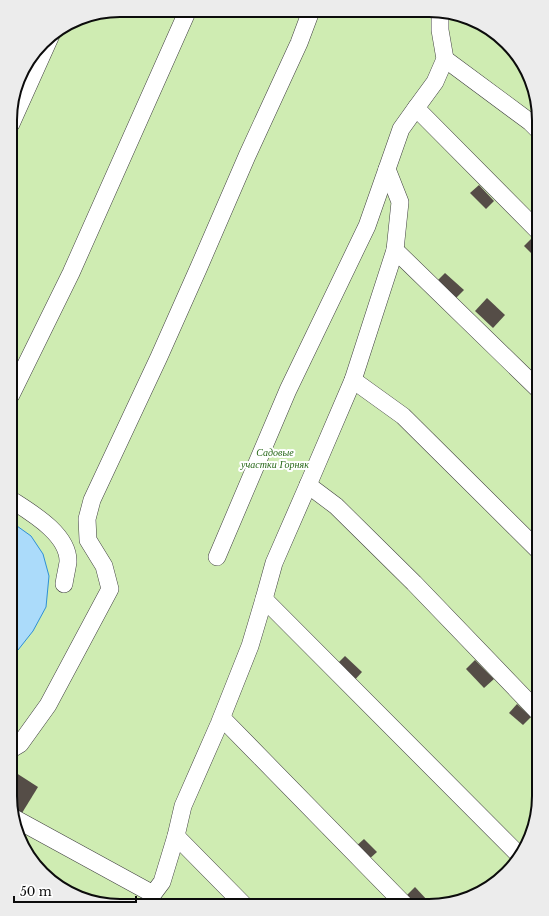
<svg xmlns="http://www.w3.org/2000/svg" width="549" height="916" viewBox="0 0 549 916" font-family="'Libre Baskerville',serif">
  <rect width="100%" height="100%" fill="#fffbea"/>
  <path fill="#cfecb2" d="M120,10L450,12L496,33L531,78L539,120V803L516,863L471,898L429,906L105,905L53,883L18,838L10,796L11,106L21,71L47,37L78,18Z"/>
  <path fill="#abdbfa" stroke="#2e90d6" d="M10,521L31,536L43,554L49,576L46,607L33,631L18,650L10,655Z"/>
  <g fill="#554d47">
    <path d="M479,185L494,201L486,209L470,193Z"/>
    <path d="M534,209L539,215V224L527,215Z"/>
    <path d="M532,238L539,244V261L524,246Z"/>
    <path d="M445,273L464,290L455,299L436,282Z"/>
    <path d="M487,298L505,315L493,328L475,311Z"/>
    <path d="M345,656L362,672L352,683L334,667Z"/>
    <path d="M475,660L494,679L484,688L466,669Z"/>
    <path d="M517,704L531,717L523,725L509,713Z"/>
    <path d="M10,769L38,787L22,813L12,807L10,796Z"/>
    <path d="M364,839L377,852L367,861L354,848Z"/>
    <path d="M415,887L428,901L422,906H414L405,897Z"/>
  </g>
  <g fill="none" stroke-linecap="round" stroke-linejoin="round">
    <g stroke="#3f3f3f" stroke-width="18">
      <g id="minor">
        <path d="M445,59L530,122L539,131"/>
        <path d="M416,108L539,232"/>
        <path d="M11,124L51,35"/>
        <path d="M395,250L539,390"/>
        <path d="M353,380L403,416L539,551"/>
        <path d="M11,395L71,273L188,10"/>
        <path d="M308,485L336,506L414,583L539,713"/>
        <path d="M10,499C30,512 69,534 68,562C67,569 65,577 64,584"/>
        <path d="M217,557L288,390L367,226L387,169"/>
        <path d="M264,599L519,855"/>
        <path d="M222,718L406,906"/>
        <path d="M10,750L20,744L48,705L110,589L104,566L88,540L87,519L92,500L159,357L199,267L247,156L299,43L311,11"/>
        <path d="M14,818L153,894L162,882L176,836L183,806L219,724L250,646L264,599L274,563L308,485L353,380L395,250L400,202L387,169L401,129L416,108L435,82L445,59L440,30V12"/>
        <path d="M176,836L244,905"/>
      </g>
    </g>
    <use href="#minor" stroke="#fff" stroke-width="17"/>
  </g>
  <g text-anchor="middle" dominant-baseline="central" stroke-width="4" stroke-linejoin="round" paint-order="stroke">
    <g font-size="10" font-style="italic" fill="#276718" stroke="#fff">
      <text x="275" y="452">Садовые<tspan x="275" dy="12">участки Горняк</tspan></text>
    </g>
  </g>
  <path d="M0 0H549V916H0ZM120 17H429A103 103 0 0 1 532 120V796A103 103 0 0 1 429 899H120A103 103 0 0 1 17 796V120A103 103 0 0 1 120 17Z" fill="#ececec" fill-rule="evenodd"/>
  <path fill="none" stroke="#0c0c0c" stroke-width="2" d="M120 17H429A103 103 0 0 1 532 120V796A103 103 0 0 1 429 899H120A103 103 0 0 1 17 796V120A103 103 0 0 1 120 17Z"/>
  <path d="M14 896v6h122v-6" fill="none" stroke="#0c0c0c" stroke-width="2"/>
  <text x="20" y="896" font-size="12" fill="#0c0c0c" stroke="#ffffff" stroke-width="3" paint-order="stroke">50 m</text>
</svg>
